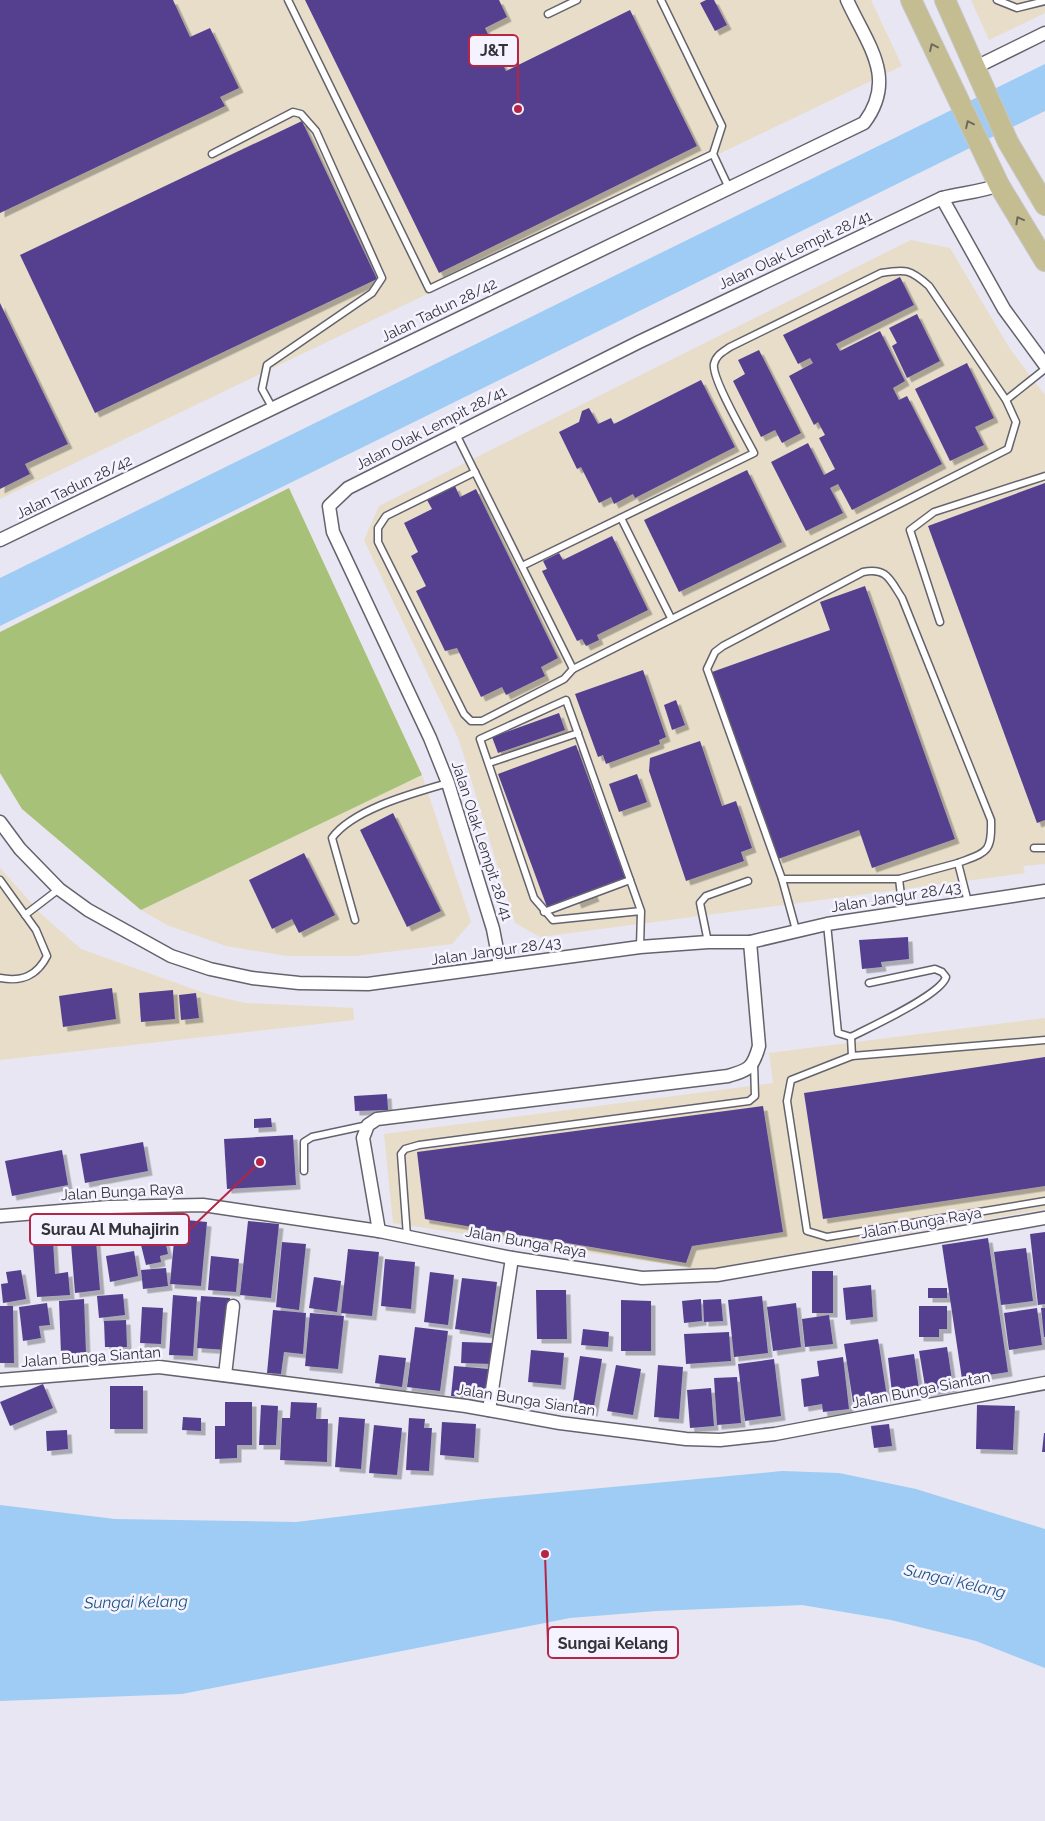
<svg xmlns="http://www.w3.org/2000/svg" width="1045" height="1821" viewBox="0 0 1045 1821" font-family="Raleway,sans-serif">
  <defs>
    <filter id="shadow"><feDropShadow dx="4.5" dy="4.5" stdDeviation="0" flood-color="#0004"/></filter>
  </defs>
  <rect width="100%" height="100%" fill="#e7e6f2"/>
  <g fill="#e7ddc8">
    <path d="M0,0H871L902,66L0,499Z"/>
    <path d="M971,0H1045V13L989,40Z"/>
    <path d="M911,240L950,248L1010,349L1045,395V864L1023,866L1025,873L540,937L515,923L459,740L364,540L379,506Z"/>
    <path d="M422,775L471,922L452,944L355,956H287L226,946L167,925L141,910Z"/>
    <path d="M0,868L42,915L81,949L210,995L246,1003L353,1008L354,1020L0,1060Z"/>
    <path d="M1045,1018V1209L704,1270L393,1223L384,1134L773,1083L769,1053Z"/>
  </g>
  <path fill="#a8c178" d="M289,488L422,775L141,910L22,809L0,773V632Z"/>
  <g fill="#9eccf4">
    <path d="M1045,64V111L0,626V578Z"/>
    <path d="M782,1471L839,1473L916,1489L1045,1529V1668L976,1641L891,1620L802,1605L657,1611L570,1618L182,1694L0,1701V1505L115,1519L296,1522L484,1499Z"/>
  </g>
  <g fill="#544190" filter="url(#shadow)">
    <path d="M0,0H173L190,37L210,28L239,88L220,97L225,106L0,213Z"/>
    <path d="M305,0H499L507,17L485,28L506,71L630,10L697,146L439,273Z"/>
    <path d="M706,0H714L727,25L715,31L700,3Z"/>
    <path d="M302,121L377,279L95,413L20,255Z"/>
    <path d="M900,277L914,305L836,344L840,351L880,331L905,381L893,388L899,400L907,396L942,464L852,510L838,484L830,488L843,513L806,531L771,462L808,443L824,475L835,469L819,438L825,435L818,422L814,425L789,376L813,363L810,358L798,364L783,335Z"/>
    <path d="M0,303L68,444L25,464L30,474L0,489Z"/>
    <path d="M917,314L940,361L907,378L892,346L897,343L889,328Z"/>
    <path d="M759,350L801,433L782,443L775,430L761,437L733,381L745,374L738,360Z"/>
    <path d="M967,363L994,418L975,427L984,445L950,461L915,389Z"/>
    <path d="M701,380L735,447L635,498L633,494L614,504L611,497L599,503L581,467L577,469L559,432L579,422L582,411L589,408L598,424L611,418L614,424Z"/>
    <path d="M747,470L782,542L679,592L644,520Z"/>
    <path d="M1045,483V820L1037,823L928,526Z"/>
    <path d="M455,486L460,497L476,489L558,658L541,667L545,676L506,695L502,687L481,697L457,648L445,651L416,591L426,586L411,556L418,552L404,523L432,509L427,500Z"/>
    <path d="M612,536L648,610L597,635L599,640L586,646L582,639L577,641L542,571L547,569L543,561L559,553L563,560Z"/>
    <path d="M865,586L955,839L872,868L859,830L778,859L712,672L830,630L820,602Z"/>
    <path d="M643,670L666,737L659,740L660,744L606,764L603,755L598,757L575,694Z"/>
    <path d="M676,700L685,725L672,730L664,705Z"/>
    <path d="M559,713L565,730L498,753L492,737Z"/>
    <path d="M700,741L722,806L736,801L752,848L741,852L744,861L686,881L649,771L650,758Z"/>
    <path d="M576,745L625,878L592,890L595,897L577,904L574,896L547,907L498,774Z"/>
    <path d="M637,774L647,802L619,812L609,784Z"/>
    <path d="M393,813L441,911L407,927L360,830Z"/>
    <path d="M304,853L335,915L299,933L292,919L272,929L249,880Z"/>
    <path d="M908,937L909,959L881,962L882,967L862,969L859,940Z"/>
    <path d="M112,988L116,1019L63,1027L59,996Z"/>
    <path d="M173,990L175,1019L141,1022L139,993Z"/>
    <path d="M196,993L199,1018L181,1020L179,995Z"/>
    <path d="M1045,1057V1186L823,1219L804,1093Z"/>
    <path d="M387,1094L388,1110L355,1111L354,1096Z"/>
    <path d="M763,1106L783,1232L692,1246L686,1263L425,1219L417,1152Z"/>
    <path d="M271,1118L272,1127L254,1128V1119Z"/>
    <path d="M293,1135L296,1185L227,1189L224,1139Z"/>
    <path d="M143,1142L148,1171L85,1183L80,1154Z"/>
    <path d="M62,1150L68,1185L12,1196L5,1161Z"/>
    <path d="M150,1217L153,1229L162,1227L168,1254L160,1256L161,1262L146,1265L135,1221Z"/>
    <path d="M176,1219L207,1222L201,1286L170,1284Z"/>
    <path d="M248,1221L279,1224L271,1298L240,1295Z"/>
    <path d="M95,1229L100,1290L75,1293L70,1231Z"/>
    <path d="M1045,1232V1304L1038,1305L1030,1234Z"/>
    <path d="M988,1238L1008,1372L962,1379L942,1245Z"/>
    <path d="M53,1241L55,1274L68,1272L70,1295L37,1297L33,1243Z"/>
    <path d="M282,1242L306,1244L299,1310L276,1307Z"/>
    <path d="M1026,1248L1033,1301L1001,1305L994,1252Z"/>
    <path d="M348,1249L379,1252L372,1316L341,1313Z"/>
    <path d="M134,1251L138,1276L110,1282L106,1256Z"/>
    <path d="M211,1256L239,1259L236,1292L208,1290Z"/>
    <path d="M385,1259L415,1262L411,1309L381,1306Z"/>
    <path d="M166,1268L168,1286L143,1289L141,1270Z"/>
    <path d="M21,1270L26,1299L3,1303L1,1284L8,1283L6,1272Z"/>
    <rect x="812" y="1271" width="21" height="42"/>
    <path d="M430,1272L454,1275L448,1325L424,1322Z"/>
    <path d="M314,1277L341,1281L337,1312L309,1308Z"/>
    <path d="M462,1278L497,1282L490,1334L455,1329Z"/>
    <path d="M871,1285L873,1317L846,1320L843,1288Z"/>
    <rect x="928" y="1288" width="19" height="10"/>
    <path d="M536,1290H566L567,1339H537Z"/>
    <path d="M123,1294L125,1315L99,1318L97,1296Z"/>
    <path d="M173,1295L197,1297L193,1356L169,1355Z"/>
    <path d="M201,1296L230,1298L227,1350L197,1348Z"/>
    <path d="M762,1296L768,1353L734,1357L728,1300Z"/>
    <path d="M84,1299L86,1353L61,1354L59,1301Z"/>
    <path d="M701,1299L702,1321L684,1323L682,1301Z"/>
    <path d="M721,1299L723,1321L704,1322L703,1300Z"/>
    <path d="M621,1300L651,1301V1351H621Z"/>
    <path d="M47,1303L50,1325L39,1326L41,1338L23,1341L19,1307Z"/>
    <path d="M796,1303L801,1347L773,1351L767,1307Z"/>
    <path d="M0,1306H13L14,1363H0Z"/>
    <path d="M919,1306H947V1329H939V1337H919Z"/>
    <path d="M142,1307L163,1308L161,1344L140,1343Z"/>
    <path d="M1037,1308L1042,1345L1009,1350L1004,1313Z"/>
    <path d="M1041,1308H1045V1337H1044Z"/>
    <path d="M273,1310L306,1313L303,1354L284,1352L281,1374L267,1373Z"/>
    <path d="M310,1313L344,1316L338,1369L305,1366Z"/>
    <path d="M829,1315L833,1344L805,1347L802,1319Z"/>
    <path d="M126,1320L127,1347H105L104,1321Z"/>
    <path d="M415,1327L448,1331L440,1391L407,1387Z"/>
    <path d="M583,1329L609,1332L608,1347L581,1345Z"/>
    <path d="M729,1332L731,1361L686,1364L684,1334Z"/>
    <path d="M878,1339L887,1397L853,1402L844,1344Z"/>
    <path d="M462,1342L494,1343L493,1364L461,1363Z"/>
    <path d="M947,1347L953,1387L926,1392L919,1351Z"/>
    <path d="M531,1350L564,1353L561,1385L528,1382Z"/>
    <path d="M914,1354L919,1389L892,1393L888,1358Z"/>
    <path d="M379,1355L406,1358L402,1387L375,1383Z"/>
    <path d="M580,1356L602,1359L593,1412L572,1408Z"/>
    <path d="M843,1357L849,1409L823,1412L822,1404L804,1407L801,1379L819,1376L817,1361Z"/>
    <path d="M774,1359L781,1416L745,1421L738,1364Z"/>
    <path d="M616,1365L641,1369L633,1415L607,1411Z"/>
    <path d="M658,1365L683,1367L679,1419L654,1417Z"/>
    <path d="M454,1366L490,1369L487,1399L451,1396Z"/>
    <path d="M737,1377L741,1423L717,1425L714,1378Z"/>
    <path d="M43,1384L53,1408L10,1426L0,1402Z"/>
    <rect x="110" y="1386" width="33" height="43"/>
    <path d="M711,1388L714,1426L690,1428L687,1390Z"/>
    <path d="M225,1402H252V1445H237V1458L215,1459V1426H225Z"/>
    <path d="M291,1402L317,1403L316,1419H328L327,1462L280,1460L282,1418H290Z"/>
    <path d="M261,1405L278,1406L276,1445H259Z"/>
    <path d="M977,1405L1015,1406L1013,1450L976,1449Z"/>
    <path d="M183,1417L201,1418V1431L182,1430Z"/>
    <path d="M339,1417L365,1419L361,1469L335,1467Z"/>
    <path d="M409,1418L425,1419L424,1428H432L429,1471L406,1470Z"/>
    <path d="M442,1422L476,1424L474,1458L440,1455Z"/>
    <path d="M889,1424L892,1446L874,1448L871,1426Z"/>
    <path d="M374,1425L402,1428L397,1475L369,1473Z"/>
    <path d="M67,1430L68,1449L47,1451L46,1431Z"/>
    <path d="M1044,1433H1045V1452H1042Z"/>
  </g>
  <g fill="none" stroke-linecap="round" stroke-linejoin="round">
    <g stroke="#64636d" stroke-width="9">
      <g id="lane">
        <path d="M288,0L429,289L713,154"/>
        <path d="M661,0L722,126L713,154L729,188"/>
        <path d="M997,0L1017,8L1045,1"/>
        <path d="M548,14L577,0"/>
        <path d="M212,154L293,112L301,114L316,131L382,278L372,293L267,365L262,389L273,409"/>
        <path d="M1006,400L1045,369"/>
        <path d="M456,434L573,669L1008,449L1016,422L1006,400L929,286C910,269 906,269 881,273L730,347C723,352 716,355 714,364C711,378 746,437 754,453L522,566"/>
        <path d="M475,472L386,516L378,528V542L464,714L471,721H482L564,679L573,669"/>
        <path d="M621,518L671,618"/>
        <path d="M940,622L910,530L934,512L1045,476"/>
        <path d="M489,763L578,733"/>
        <path d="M1034,848H1045"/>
        <path d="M782,879H899L903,912"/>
        <path d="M899,879L958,863"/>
        <path d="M0,880L36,930L47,956C37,976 22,982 0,978"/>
        <path d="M544,912L630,880"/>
        <path d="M25,915L59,889"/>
        <path d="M355,920L332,838C353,809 414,793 448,783"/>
        <path d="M827,924L838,1033L851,1037C870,1027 941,995 946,977L942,972L935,969L869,983"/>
        <path d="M796,930L782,879L707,669L715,652L723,646L863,572C887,567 890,580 902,598L991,820C992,853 987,852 958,863L968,902"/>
        <path d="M708,942L700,903L706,896L748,881"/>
        <path d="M640,947L641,911L566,700L480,739L534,898L553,920L641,911"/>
        <path d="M851,1037L852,1056"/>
        <path d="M1045,1040L852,1056L791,1080L787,1101L807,1231L827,1237L1045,1201"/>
        <path d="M304,1171V1142L312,1137L368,1125"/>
        <path d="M407,1236L401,1154L405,1149L419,1145L749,1101L755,1096L754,1063"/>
      </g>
    </g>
    <g stroke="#64636d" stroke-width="15">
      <g id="street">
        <path d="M976,67L1045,33"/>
        <path d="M942,198L1004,309L1045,365"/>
        <path d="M0,540L864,123C898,78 867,44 847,0"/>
        <path d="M0,822L20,849L59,889L88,910L171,956L210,969L252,978L299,983L368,984L640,947L708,942H750L827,924L1045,891"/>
        <path d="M500,965L493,929L448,783L430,738L333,532L329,506L348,488L639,342L942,198C962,193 980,192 999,185"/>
        <path d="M0,1216L109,1207L203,1205L379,1231L512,1258L642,1278L717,1275L1045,1218"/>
        <path d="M379,1231L363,1138L368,1125L377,1119L728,1076C749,1070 753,1068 759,1046L750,942"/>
        <path d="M225,1375L233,1306"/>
        <path d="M0,1380L159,1367L466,1406L560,1423L686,1439L720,1440L775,1434L1045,1383"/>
        <path d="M489,1410L512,1258"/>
      </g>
    </g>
    <g stroke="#c6c6c7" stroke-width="22">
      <g id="primary">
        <path d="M911,0L999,185L1045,261"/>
        <path d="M945,0L1008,142L1045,205"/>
      </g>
    </g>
    <use href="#lane" stroke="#fff" stroke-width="6"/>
    <use href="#street" stroke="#fff" stroke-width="12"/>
    <use href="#primary" stroke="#c4bd91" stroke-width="20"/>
  </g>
  <defs><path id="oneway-chevron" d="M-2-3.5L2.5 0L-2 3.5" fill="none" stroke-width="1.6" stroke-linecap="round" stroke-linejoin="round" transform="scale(1.25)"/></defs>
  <g stroke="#6e6a5c">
    <use href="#oneway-chevron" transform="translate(933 47) rotate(-115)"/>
    <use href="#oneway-chevron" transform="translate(969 124) rotate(-116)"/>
    <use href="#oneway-chevron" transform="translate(1019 220) rotate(-119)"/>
  </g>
  <g text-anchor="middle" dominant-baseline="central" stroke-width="5" stroke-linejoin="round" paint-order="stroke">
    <g font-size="15" fill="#343338" stroke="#f5f3ff">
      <text transform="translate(795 250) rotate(-25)">Jalan Olak Lempit 28/41</text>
      <text transform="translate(439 310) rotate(-26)">Jalan Tadun 28/42</text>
      <text transform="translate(431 428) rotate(-27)">Jalan Olak Lempit 28/41</text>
      <text transform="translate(74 487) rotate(-26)">Jalan Tadun 28/42</text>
      <text transform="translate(482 841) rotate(72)">Jalan Olak Lempit 28/41</text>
      <text transform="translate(896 897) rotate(-9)">Jalan Jangur 28/43</text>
      <text transform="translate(496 951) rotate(-8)">Jalan Jangur 28/43</text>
      <text transform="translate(122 1192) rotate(-3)">Jalan Bunga Raya</text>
      <text transform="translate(921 1223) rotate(-10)">Jalan Bunga Raya</text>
      <text transform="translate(526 1242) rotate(10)">Jalan Bunga Raya</text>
      <text transform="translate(91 1357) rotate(-4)">Jalan Bunga Siantan</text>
      <text transform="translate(921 1390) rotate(-11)">Jalan Bunga Siantan</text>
      <text transform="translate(526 1400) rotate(9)">Jalan Bunga Siantan</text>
    </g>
    <g font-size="16" font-style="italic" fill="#1c5581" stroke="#f5f3ff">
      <text transform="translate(955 1581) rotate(13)">Sungai Kelang</text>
      <text transform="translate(136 1602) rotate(-1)">Sungai Kelang</text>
    </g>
  </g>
  <path fill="none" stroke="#b62446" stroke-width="2" d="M518 109L518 50M260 1162L189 1230M545 1554L548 1643"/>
  <g fill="#b62446" stroke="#f5f3ff" stroke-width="2">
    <circle cx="518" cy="109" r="5"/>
    <circle cx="260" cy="1162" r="5"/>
    <circle cx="545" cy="1554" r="5"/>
  </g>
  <g fill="#f5f3ff" stroke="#b62446" stroke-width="2">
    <rect x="469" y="35" width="49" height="31" rx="5"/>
    <rect x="30" y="1214" width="159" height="31" rx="5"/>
    <rect x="548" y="1627" width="130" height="31" rx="5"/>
  </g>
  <g font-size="16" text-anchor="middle" font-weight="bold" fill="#343338">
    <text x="494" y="56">J&amp;T</text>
    <text x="110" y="1235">Surau Al Muhajirin</text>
    <text x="613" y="1649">Sungai Kelang</text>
  </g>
</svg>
